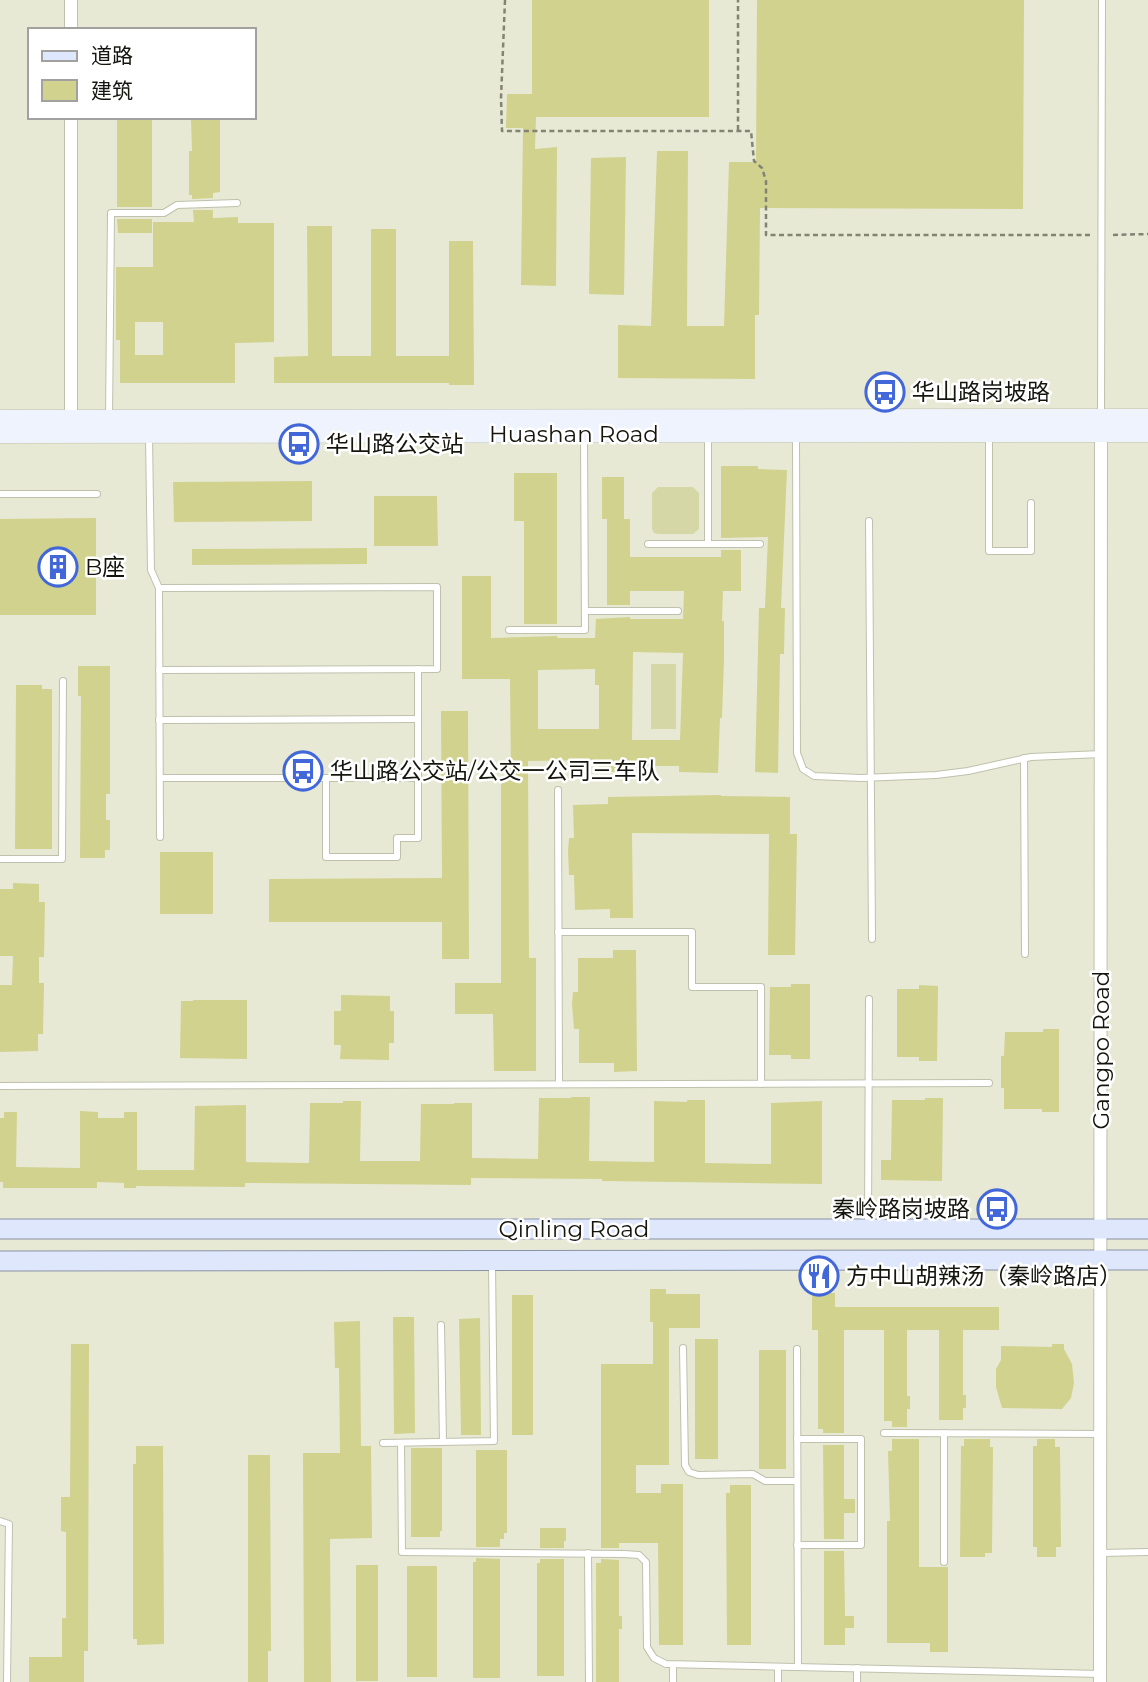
<svg xmlns="http://www.w3.org/2000/svg" width="1148" height="1682" viewBox="0 0 1148 1682" font-family="Montserrat,'Noto Sans SC',sans-serif">
  <rect width="100%" height="100%" fill="#e8e9d4"/>
  <g fill="#d5d7a6">
    <path d="M658,487H693L699,493V529L693,534H658L654,533L652,529V493Z"/>
    <rect x="651" y="664" width="25" height="65"/>
  </g>
  <g fill="#d0d28e" fill-rule="evenodd">
    <path d="M532,0H709V117H536L535,149L557,147L556,286L521,285L523,128H506L507,94H532Z"/>
    <path d="M757,0H1024L1023,209L760,208L759,315H755V379L618,378V325L651,326L657,151H688L687,326H724L729,162H756Z"/>
    <rect x="117" y="117" width="35" height="90"/>
    <path d="M191,117H220V192L213,193V198L192,199V195H189V151H192Z"/>
    <path d="M626,157L624,295L589,294L591,158Z"/>
    <path d="M193,210H213V218L238,217V223H274V342L235,343V383H120V340H116V267H153V222H194ZM135,322H163V355H135Z"/>
    <path d="M117,219H152V233H118Z"/>
    <path d="M307,226H332V356H371V229H396V356H449V241H473L474,385H449V383H274V357L308,356Z"/>
    <path d="M721,466H758V469L787,470L781,608H785L784,654H780L778,773L755,772L759,608H765L768,537L721,538Z"/>
    <path d="M514,473H557V624H524V521H514Z"/>
    <path d="M602,477H624V519H630V557H721V550H741V591H723L722,621H724V658L722,718H720L718,773L679,772V766H632V772H599V760L528,761L529,958H536V1071H494L493,1014H455V983H501V777H511L510,679H462V576H491V638L557,636V638H595L596,619L630,617V619H683L684,591H630V605H607V519H602ZM633,652L683,653L680,740H632ZM595,669V685H599V729H538V670Z"/>
    <path d="M312,481V521L174,522L173,482Z"/>
    <path d="M374,496H437L438,546H374Z"/>
    <path d="M96,518V615H0V519Z"/>
    <path d="M367,548V564L192,565V549Z"/>
    <path d="M78,666H110V794H106V820H110V850H105V858H80L81,696H78Z"/>
    <path d="M16,685H42V689H52V849H15Z"/>
    <path d="M441,711H468L469,959H442V922H269V879L442,878Z"/>
    <path d="M721,795V796L790,797V834H797L795,955H768L769,834L632,833L633,918H610V909L575,910L574,875H569L568,851L569,838H574L573,805L608,804V797Z"/>
    <rect x="160" y="852" width="53" height="62"/>
    <path d="M13,883L39,884V902H45L44,957H39V983H44L43,1034H38V1051L0,1052V985H12L13,956H0V889H13Z"/>
    <path d="M613,950H636L637,1071L614,1072V1063H579V1029H574L572,1004L573,992H578V958H613Z"/>
    <path d="M791,984H810V1059H791V1055H769L770,987H791Z"/>
    <path d="M919,985L938,986L937,1061H919V1057H897V989H919Z"/>
    <path d="M341,995L390,996V1011H394V1043H389V1060L340,1059L341,1045H334V1011H341Z"/>
    <path d="M193,1000H247V1059L180,1058L181,1001H193Z"/>
    <path d="M1043,1029H1059V1112H1042V1109H1004V1088H1001V1056H1004L1005,1032H1043Z"/>
    <path d="M571,1097H590L589,1161L654,1162V1101L687,1102V1100H705V1163L771,1164V1103L822,1101V1184L602,1181V1179L471,1178V1185L245,1183V1187L136,1186V1188H124V1183L97,1182V1188H3V1182H0V1118H4V1112H17L16,1167L80,1168V1111L98,1112V1118H124V1112H137V1170H194L195,1106L246,1105V1162L309,1163L310,1103H343V1101H361L360,1161H420L421,1104H454V1103H472V1158L538,1159L539,1098H571Z"/>
    <path d="M925,1098H943L942,1181L881,1180V1160H891L892,1100H925Z"/>
    <path d="M650,1289H666V1294H700V1328H669V1465H636V1493H661V1484H683V1645H659L658,1543H619V1548H601V1364H653V1322H650Z"/>
    <path d="M812,1293H835V1307H999V1330H963V1395H966V1408H963V1420H939V1330H907V1396H910V1409H907V1427H892V1421H884V1330H844V1433H823V1429H818V1330H812Z"/>
    <rect x="512" y="1295" width="21" height="140"/>
    <path d="M393,1317H414L415,1433L394,1434Z"/>
    <path d="M480,1318L481,1435H461L459,1319Z"/>
    <path d="M360,1321L361,1446H371L372,1538L330,1539L331,1682H304L303,1453H340L339,1368H335L334,1322Z"/>
    <rect x="695" y="1339" width="23" height="120"/>
    <path d="M71,1344H89L88,1651H84V1682H29V1657H62V1618H66V1532L61,1531V1497H70Z"/>
    <path d="M1052,1344H1064V1349L1072,1364L1074,1383L1071,1398L1062,1409L1002,1408L996,1387V1369L1001,1360V1346L1052,1347Z"/>
    <rect x="759" y="1350" width="27" height="119"/>
    <path d="M892,1439H919V1567H948V1652H930V1643H887V1521H890L888,1451H892Z"/>
    <path d="M964,1439H990V1447H993L992,1553H985V1557H960L961,1446H964Z"/>
    <path d="M1037,1439H1055V1447H1060L1061,1547H1056V1557H1037V1547H1033V1446H1037Z"/>
    <path d="M823,1445H844V1499H855V1513H844V1539H824Z"/>
    <path d="M136,1446H163L164,1644L137,1645V1639H133V1464H136Z"/>
    <path d="M411,1448H442V1531H440V1537H411Z"/>
    <path d="M476,1450H507V1533H504V1539H500V1547H476Z"/>
    <path d="M248,1455H270L271,1651H268V1682H248Z"/>
    <path d="M730,1485H751V1645H727L726,1493H730Z"/>
    <path d="M540,1528H566V1541H564V1548H540Z"/>
    <path d="M824,1551H844L845,1616H854V1628H845V1645H824Z"/>
    <path d="M476,1558L500,1559V1678H473V1562H476Z"/>
    <path d="M540,1559H564V1676H537V1563H540Z"/>
    <path d="M601,1559L619,1560V1616H622V1629H619V1682H596V1563H601Z"/>
    <rect x="356" y="1565" width="22" height="116"/>
    <rect x="407" y="1566" width="30" height="111"/>
  </g>
  <g fill="none" stroke-linecap="round" stroke-linejoin="round">
    <g stroke="#bfc1ad" stroke-width="8">
      <g id="lane">
        <path d="M1101,417L1102,0"/>
        <path d="M109,419L111,213H164L177,205L237,203"/>
        <path d="M796,434L797,753L803,769L814,776L861,778L936,775L968,771L1031,757L1101,754"/>
        <path d="M989,434V551H1031V503"/>
        <path d="M149,436L151,570L159,588L160,837"/>
        <path d="M708,437V544"/>
        <path d="M0,494H97"/>
        <path d="M869,521L872,939"/>
        <path d="M648,544H760"/>
        <path d="M159,588L437,587V669L159,670"/>
        <path d="M585,611H678"/>
        <path d="M509,630H585L584,436"/>
        <path d="M159,720L418,719"/>
        <path d="M1024,758L1025,954"/>
        <path d="M160,778H418V669"/>
        <path d="M326,778V857H397V838H418V778"/>
        <path d="M558,790L559,1084"/>
        <path d="M0,859H62L63,681"/>
        <path d="M558,932H692V987H761V1084"/>
        <path d="M0,1086L989,1083"/>
        <path d="M868,1225L869,999"/>
        <path d="M441,1325L443,1442"/>
        <path d="M683,1348L685,1465L689,1472L698,1475L753,1474L765,1481H797"/>
        <path d="M797,1349L798,1667"/>
        <path d="M884,1433L1100,1434"/>
        <path d="M797,1439H861V1545H797"/>
        <path d="M383,1443L494,1441L492,1263"/>
        <path d="M401,1443L402,1552L624,1554L639,1555L646,1562L647,1647L654,1658L666,1664L1100,1674"/>
        <path d="M0,1521L9,1524L7,1682"/>
        <path d="M588,1553L589,1682"/>
        <path d="M1101,1553L1148,1552"/>
        <path d="M944,1562V1433"/>
        <path d="M673,1668V1682"/>
        <path d="M857,1668V1682"/>
        <path d="M778,1682V1667"/>
      </g>
    </g>
    <g stroke="#bfc1ad" stroke-width="14">
      <g id="street">
        <path d="M71,0V30"/>
        <path d="M71,117V419"/>
        <path d="M1100,1682L1101,426"/>
      </g>
    </g>
    <g stroke="#bfc1ad" stroke-width="19">
      <g id="secondary">
        <path d="M0,419L1148,418"/>
        <path d="M0,434L1148,433"/>
      </g>
    </g>
    <g stroke="#8993a6" stroke-width="21">
      <g id="primary">
        <path d="M0,1229H1148"/>
        <path d="M0,1261L1148,1260"/>
      </g>
    </g>
    <g stroke="#838375" stroke-width="2.5" stroke-dasharray="5 3.5" stroke-linecap="butt">
      <path d="M505,0L501,98L502,131H751L754,161L762,168L766,181V235H1092"/>
      <path d="M738,130V0"/>
      <path d="M1113,235L1148,234"/>
    </g>
    <use href="#lane" stroke="#fff" stroke-width="6"/>
    <use href="#street" stroke="#fff" stroke-width="12"/>
    <use href="#secondary" stroke="#eef3fd" stroke-width="18"/>
    <use href="#primary" stroke="#dee7fb" stroke-width="19"/>
  </g>
  <defs>
    <g id="bus-ring" transform="scale(2.0125)"><circle r="9.5" fill="#fff" stroke="#4267d9" stroke-width="1.5"/><path d="M-5-6H5V4H4V6H2V4H-2V6H-4V4H-5ZM-3.5-4V0h7V-4ZM-3.5 1.2v1.5H-2V1.2ZM2 1.2v1.5H3.5V1.2Z" fill="#4267d9"/></g>
    <g id="building-ring" transform="scale(2.0125)"><circle r="9.5" fill="#fff" stroke="#4267d9" stroke-width="1.5"/><path d="M-4-6H4V6H1V3H-1V6H-4ZM-2.5-4.3h1.7v1.8h-1.7ZM.8-4.3h1.7v1.8H.8ZM-2.5-1h1.7V.8h-1.7ZM.8-1h1.7V.8H.8Z" fill="#4267d9"/></g>
    <g id="restaurant-ring" transform="scale(2.0125)"><circle r="9.5" fill="#fff" stroke="#4267d9" stroke-width="1.5"/><path d="M-5-6h1v4h1v-4h1v4h1v-4h1v5L-1.5 .5V6h-2V.5L-5-1ZM5-6V6H3V1.5H1.5Q1.5-4 5-6Z" fill="#4267d9"/></g>
  </defs>
  <g fill-rule="evenodd">
    <use href="#bus-ring" x="885" y="392"/>
    <use href="#bus-ring" x="299" y="444"/>
    <use href="#building-ring" x="58" y="567"/>
    <use href="#bus-ring" x="303" y="771"/>
    <use href="#bus-ring" x="997" y="1209"/>
    <use href="#restaurant-ring" x="819" y="1276"/>
  </g>
  <g text-anchor="middle" dominant-baseline="central" stroke-width="5" stroke-linejoin="round" paint-order="stroke">
    <g font-size="23" fill="#15150e" stroke="#fff" text-anchor="start">
      <text x="912" y="392">华山路岗坡路</text>
      <text x="326" y="444">华山路公交站</text>
      <text x="85" y="567">B座</text>
      <text x="330" y="771">华山路公交站/公交一公司三车队</text>
      <text x="970" y="1209" text-anchor="end">秦岭路岗坡路</text>
      <text x="846" y="1276">方中山胡辣汤（秦岭路店）</text>
    </g>
    <g font-size="23" fill="#15150e" stroke="#fff">
      <text x="574" y="434">Huashan Road</text>
      <text transform="translate(1101 1050) rotate(-90)">Gangpo Road</text>
      <text x="574" y="1229">Qinling Road</text>
    </g>
  </g>
  <rect x="28" y="28" width="228" height="91" fill="#ffffff" stroke="#a1a19f" stroke-width="2"/>
  <rect x="42" y="51" width="35" height="10" fill="#dee7fb" stroke="#a1a19f" stroke-width="2"/>
  <text x="91" y="63" font-size="21" fill="#15150e">道路</text>
  <rect x="42" y="80" width="35" height="21" fill="#d0d28e" stroke="#a1a19f" stroke-width="2"/>
  <text x="91" y="98" font-size="21" fill="#15150e">建筑</text>
</svg>
